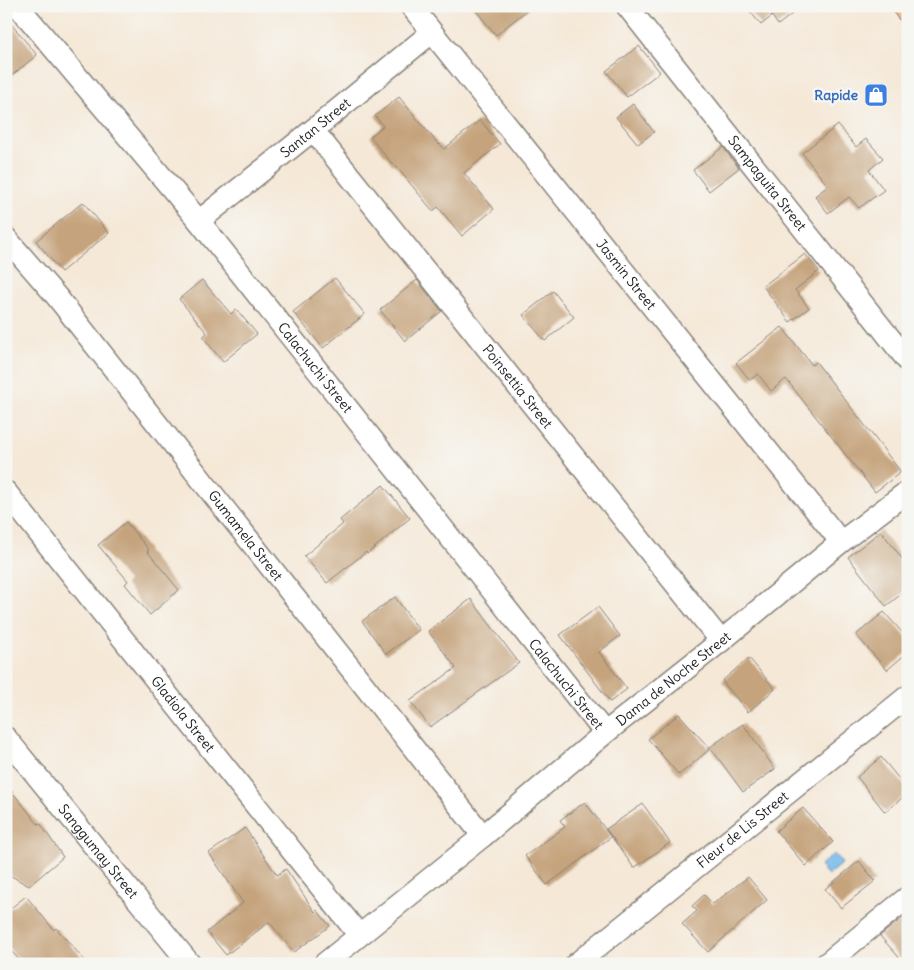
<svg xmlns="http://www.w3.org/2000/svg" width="914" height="970" viewBox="0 0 914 970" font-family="Delius,sans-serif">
  <rect width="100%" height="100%" fill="#f6f6f2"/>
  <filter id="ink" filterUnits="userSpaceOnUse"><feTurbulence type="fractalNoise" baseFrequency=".02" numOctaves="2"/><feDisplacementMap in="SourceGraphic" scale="10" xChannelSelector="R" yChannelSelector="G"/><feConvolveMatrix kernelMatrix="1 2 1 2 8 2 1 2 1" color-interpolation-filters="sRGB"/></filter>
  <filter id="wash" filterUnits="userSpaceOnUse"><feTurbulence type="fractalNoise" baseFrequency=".0096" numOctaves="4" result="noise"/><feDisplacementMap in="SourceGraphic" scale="20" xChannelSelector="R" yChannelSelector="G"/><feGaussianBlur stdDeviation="1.12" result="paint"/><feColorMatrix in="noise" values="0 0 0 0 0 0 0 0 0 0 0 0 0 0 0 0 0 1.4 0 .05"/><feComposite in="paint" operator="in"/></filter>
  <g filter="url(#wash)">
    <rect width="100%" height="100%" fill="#f5e8d7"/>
    <path fill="#78bcee" stroke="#4a6c85" d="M834,854L842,863L828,875L820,866Z"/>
    <g id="blocks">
      <g fill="#c5a37c">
        <path d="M472,6H532L496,35Z"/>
        <path d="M746,6H802L778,25L772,16L761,25Z"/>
        <path d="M6,18L37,55L6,80Z"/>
        <path d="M639,46L660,72L627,97L606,71Z"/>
        <path d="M399,97L439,145L440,144L444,149L480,120L500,144L464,173L494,209L462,236L438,207L433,211L394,164L393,165L370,137L383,126L375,116Z"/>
        <path d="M633,104L654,132L638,144L616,117Z"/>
        <path d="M838,125L856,147L866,139L883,158L869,170L884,190L859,208L849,197L828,213L815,196L828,186L802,153Z"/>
        <path d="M723,147L739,168L709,191L693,170Z"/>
        <path d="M83,202L109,233L61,272L36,241Z"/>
        <path d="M805,254L819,271L795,290L809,308L790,322L763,286Z"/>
        <path d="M335,278L365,314L323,348L293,312Z"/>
        <path d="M202,280L231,314L236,309L257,334L223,362L203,337L207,333L179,299Z"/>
        <path d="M417,280L442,311L405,341L380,310Z"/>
        <path d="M553,291L574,317L545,341L523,315Z"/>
        <path d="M782,327L812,365L816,362L901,472L875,492L786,379L771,391L758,374L750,380L736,363Z"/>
        <path d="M383,485L410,518L367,554L366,552L327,583L304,556L343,524L340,520Z"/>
        <path d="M126,522L149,550L147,551L179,590L150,615L125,584L128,581L98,545Z"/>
        <path d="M881,531L908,566V589L886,606L848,557Z"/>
        <path d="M395,597L419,630L386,654L362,621Z"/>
        <path d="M471,599L519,663L430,727L410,701L456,668L428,631Z"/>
        <path d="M598,607L620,636L599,652L627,689L610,702L560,635Z"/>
        <path d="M884,612L908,639V652L887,670L856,635Z"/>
        <path d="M749,658L775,689L748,712L722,681Z"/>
        <path d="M679,714L710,749L679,775L648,739Z"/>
        <path d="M743,724L775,769L743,792L710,747Z"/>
        <path d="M881,757L908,790V793L885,812L857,777Z"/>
        <path d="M6,784L38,824L40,823L63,857L29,886L6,873Z"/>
        <path d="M585,802L611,837L547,885L525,856L565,827L560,820Z"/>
        <path d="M643,804L670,843L634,868L606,829Z"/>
        <path d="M803,808L833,842L806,866L776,831Z"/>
        <path d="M245,828L277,875L286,869L315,912L317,910L330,926L294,952L269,922L226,955L207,932L243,903L209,853Z"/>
        <path d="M859,861L875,881L841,908L825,889Z"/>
        <path d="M748,877L767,900L708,952L682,924L697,911L692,906L704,895L713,904Z"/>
        <path d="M26,896L54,930L56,928L88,964H23L6,945V912Z"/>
        <path d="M908,913V964H905L880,936Z"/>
      </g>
    </g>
  </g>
  <g filter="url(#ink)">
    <use href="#blocks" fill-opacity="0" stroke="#88827a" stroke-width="1"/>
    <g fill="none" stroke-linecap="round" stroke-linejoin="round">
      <g stroke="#88827a" stroke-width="24">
        <g id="minor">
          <path id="s1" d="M18,6L199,221L605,733"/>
          <path id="s2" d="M411,6L841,542"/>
          <path id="s3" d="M627,6L908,361"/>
          <path id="s4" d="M313,130L721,641"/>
          <path id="s5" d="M199,221L313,130L431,33"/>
          <path id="s6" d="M6,238L57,297L483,836"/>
          <path id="s7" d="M6,492L359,935"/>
          <path id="s8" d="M6,738L190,964"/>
          <path id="s9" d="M324,964L483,836L605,733L721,641L841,542L908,491"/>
          <path id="s10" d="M576,964L908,696"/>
          <path d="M826,964L908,897"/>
        </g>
      </g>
      <g stroke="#88827a" stroke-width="30">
        <path id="primary" d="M907,6L908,8"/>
      </g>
      <use href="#minor" stroke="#fff" stroke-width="21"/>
      <use href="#primary" stroke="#fcba8e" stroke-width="28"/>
    </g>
  </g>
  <defs>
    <g id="shop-square" transform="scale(1.25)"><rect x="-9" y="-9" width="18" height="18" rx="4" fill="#3f7fe0" stroke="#f6f6f2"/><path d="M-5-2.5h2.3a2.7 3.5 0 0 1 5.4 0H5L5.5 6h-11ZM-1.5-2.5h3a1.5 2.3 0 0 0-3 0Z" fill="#fff"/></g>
  </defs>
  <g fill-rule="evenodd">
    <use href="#shop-square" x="876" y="95"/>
  </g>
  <g text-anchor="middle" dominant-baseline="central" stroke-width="5" stroke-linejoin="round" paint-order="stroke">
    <g font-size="14" font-weight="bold" fill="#366cbe" stroke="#f6f6f2" text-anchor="end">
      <text x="858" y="95">Rapide</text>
    </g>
    <g font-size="14" fill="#1c1c1c" stroke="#f6f6f2">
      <text stroke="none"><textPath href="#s5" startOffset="149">Santan Street</textPath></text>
      <text stroke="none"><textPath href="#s3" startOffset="226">Sampaguita Street</textPath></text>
      <text stroke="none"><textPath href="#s2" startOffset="344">Jasmin Street</textPath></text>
      <text stroke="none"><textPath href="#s1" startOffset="468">Calachuchi Street</textPath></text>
      <text stroke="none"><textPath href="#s4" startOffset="328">Poinsettia Street</textPath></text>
      <text stroke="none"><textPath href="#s6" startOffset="382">Gumamela Street</textPath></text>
      <text stroke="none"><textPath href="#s9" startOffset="451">Dama de Noche Street</textPath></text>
      <text stroke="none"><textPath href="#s1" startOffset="872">Calachuchi Street</textPath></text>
      <text stroke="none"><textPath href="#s7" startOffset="284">Gladiola Street</textPath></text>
      <text stroke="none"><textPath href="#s10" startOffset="214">Fleur de Lis Street</textPath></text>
      <text stroke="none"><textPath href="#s8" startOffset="146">Sanggumay Street</textPath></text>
    </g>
  </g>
  <rect width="914" height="970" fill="none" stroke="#f6f6f2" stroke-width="25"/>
</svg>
